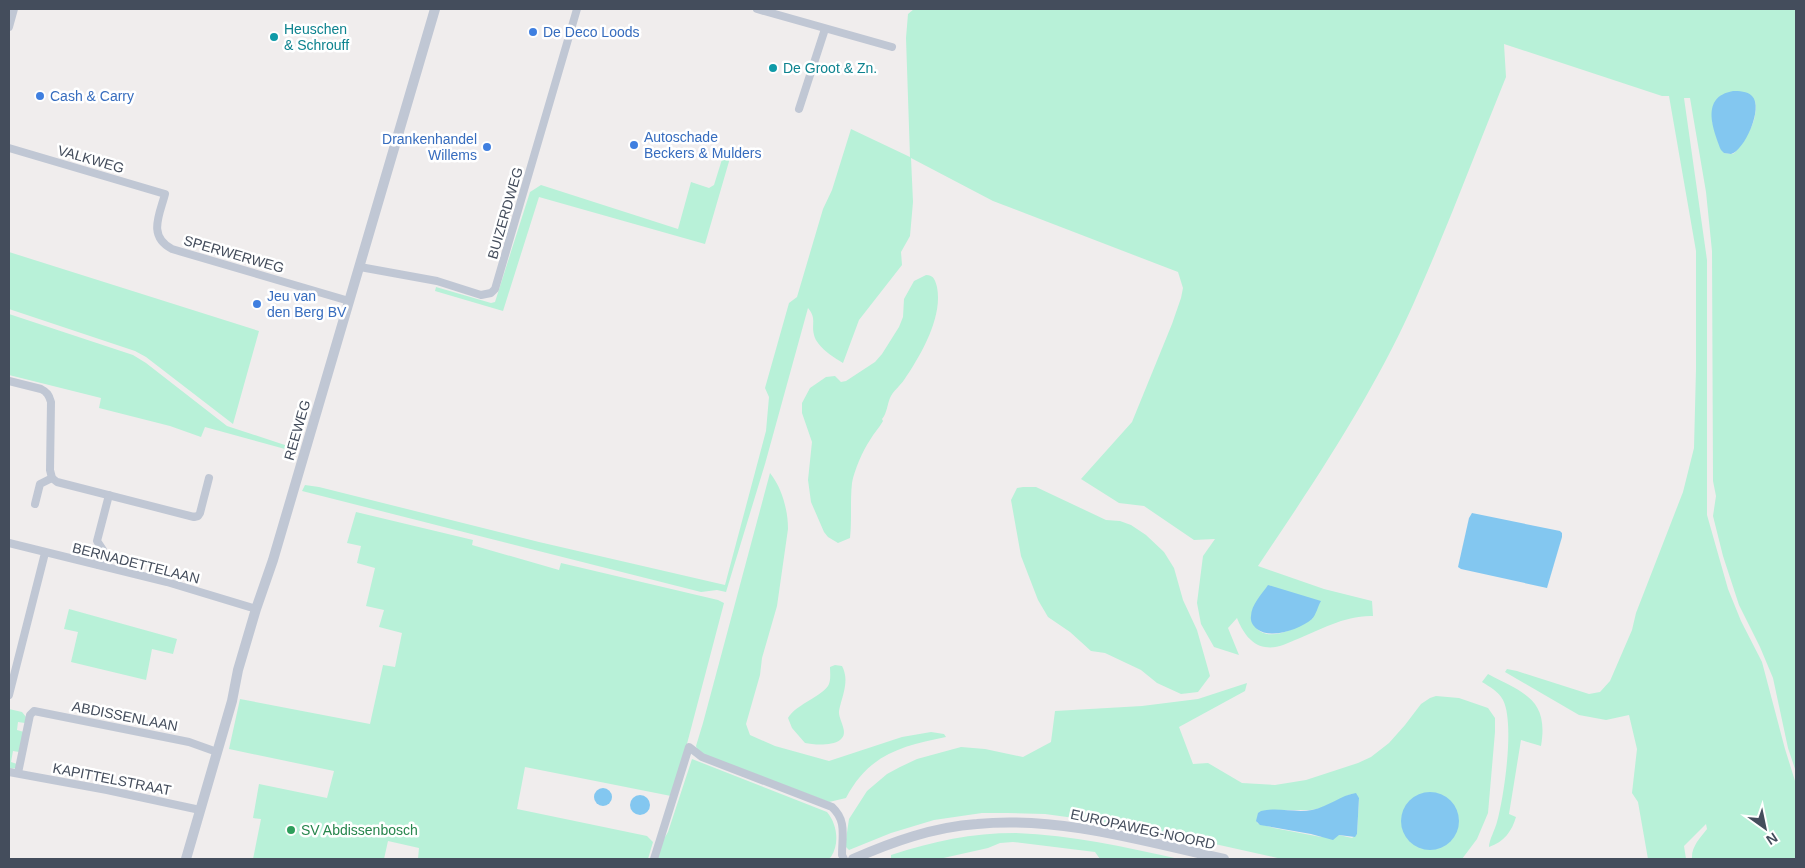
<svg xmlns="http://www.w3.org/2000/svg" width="1805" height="868" viewBox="0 0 1805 868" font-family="Helvetica,sans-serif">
  <rect width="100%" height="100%" fill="#f0eded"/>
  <g fill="#b8f1d8" fill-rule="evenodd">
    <path d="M914,9H1796V772L1788,748L1773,678L1760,647L1739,605L1723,556L1713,516L1716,496L1713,481L1712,251L1706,192L1690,98H1684L1707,260V515L1728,589L1741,621L1762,662L1785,749L1796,784V859H1692C1691,847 1700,838 1707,829L1706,824L1684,846L1686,859H1648L1638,802L1632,793L1637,749L1629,715L1606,720L1579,715L1505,672L1507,669L1517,671L1589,694L1600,692L1610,681L1632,630L1636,613L1683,492L1694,448L1696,369V251L1669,96H1662L1504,44L1506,77C1477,148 1450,221 1419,291C1377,389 1317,478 1258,566L1324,589L1372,601L1373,616C1345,615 1320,630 1295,640C1286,644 1276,649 1265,647C1251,645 1242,631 1237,618L1228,628L1239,655L1214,647L1201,624L1197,603L1203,556L1215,539L1194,540L1144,506L1119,503L1081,479L1132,422L1172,324L1181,298L1183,288L1178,272L993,201L911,158L913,202L910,236L901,252L902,265L859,320L843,363C833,357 817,347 814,335C811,323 817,319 808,308L765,464L726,592L717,590L701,592L302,491L305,485L319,487L539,542L725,585L766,431L769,397L765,388L789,303L797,297L823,209L832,190L851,129L910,157L906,38L908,14ZM1755,101C1758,118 1750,132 1740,145C1738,148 1736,153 1732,154C1730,154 1726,153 1724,153L1718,141L1712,121ZM1313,618C1294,629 1262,648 1251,619Z"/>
    <path d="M724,153L730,158L705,244L539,197L503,311L435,291L436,287L491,303L495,302L530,192L541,185L678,229L691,182L709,188L714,185Z"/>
    <path d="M9,252L259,331L233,424L146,357L135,351L9,309Z"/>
    <path d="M926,275C934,275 935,280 937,287C943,317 921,355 904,380C900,386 893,391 890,398C887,405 887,413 882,419L883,421C879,428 874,433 870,440C863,450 854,471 852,483C850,501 852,519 850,538L838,543L828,537L824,532L811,502L808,480L812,442L802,413V403L810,388L826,377L835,376L841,382L846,381L875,362L882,354L899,327L903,317L904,299L914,281Z"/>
    <path d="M9,314L133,355L146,363L227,426L297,449L296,452L205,427L201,437L170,426L99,408L101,398L9,375Z"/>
    <path d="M770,473C782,488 788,510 788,529L777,606L762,658L760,675L746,724L750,735L775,746L829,761L902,737L931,732L944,734L946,737C902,746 869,754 846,798L829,802L704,755L697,749L696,746L703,723Z"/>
    <path d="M1023,487H1036L1106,520L1120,521L1131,525L1146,535L1164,552L1174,568L1183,600L1197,630L1210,676L1198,692L1181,694L1157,683L1141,670L1105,653L1091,651L1070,632L1048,617L1038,600L1021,556L1011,500L1017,488Z"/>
    <path d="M356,512L473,540L472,545L559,570L561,563L718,600L724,603L683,759L671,796L525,767L517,809L647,836L653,842L648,859H418L419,848L388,841L384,859H253L261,819L253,818L259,784L327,798L334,771L229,749L240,699L370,724L383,665L395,667L402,633L379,627L384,610L366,606L375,568L357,563L361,546L347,543Z"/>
    <path d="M69,609L177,639L173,654L152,649L146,680L71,662L78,632L64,629Z"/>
    <path d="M835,665L842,666C850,681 842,696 839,711C838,720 850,733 840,740C832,746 814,745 805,743L792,728L788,718C796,704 825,695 829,684C831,679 830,672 830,667Z"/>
    <path d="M1488,674C1524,693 1549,699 1541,746L1521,740L1509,814L1516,817C1512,831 1504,842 1489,847C1489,840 1495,830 1497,822C1504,797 1515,723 1503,700C1498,691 1490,687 1482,682Z"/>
    <path d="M1247,683L1245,691L1179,727L1193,764L1208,763L1242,783L1275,785L1306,780L1358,763L1371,757L1389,743L1405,725L1421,704L1430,698L1436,696L1459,698L1488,708L1495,718V732L1488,813L1477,839L1462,859H1282L1179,836L1089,820L1045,814L1008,813H982L934,820L891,833L849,850L845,846L849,819L867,791L887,774L900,767L917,759L961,747L985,749L1023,757L1051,742L1055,711L1142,706L1198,699ZM1351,794L1359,798L1357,834L1352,838L1339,835L1321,837L1274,828L1257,823L1266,810H1311L1322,808Z"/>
    <path d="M9,709L22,712L26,717L25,723L18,722L17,730L24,732L19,752L13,751L11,762L17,764L16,768L9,769Z"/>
    <path d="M692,759L827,812C837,824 840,843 831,857L828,859H657L662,842L668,832Z"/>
    <path d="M1016,833C1072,835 1125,847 1179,859H1100L1095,852L1013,842L1000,843L988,848L939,859H891V855C934,841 971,833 1016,833Z"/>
  </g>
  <g fill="#83c7f0">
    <path d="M1733,91C1739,91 1747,91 1752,96C1764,108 1744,151 1731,154C1729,154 1726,153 1724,153L1721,150C1713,129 1700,97 1733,91Z"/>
    <path d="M1472,513L1560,531L1562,533V537L1547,588L1461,569L1458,567L1469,518Z"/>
    <path d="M1268,585L1321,601C1318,606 1316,615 1312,619C1300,629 1271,640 1257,629C1253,626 1250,621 1251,616C1251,605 1262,594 1268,585Z"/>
    <circle cx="603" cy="797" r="9"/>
    <circle cx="1430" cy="821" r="29"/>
    <path d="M1356,793L1359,798L1357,834L1355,837L1339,835L1333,840L1311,834L1260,825L1256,821L1258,813L1261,811C1277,807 1295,813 1312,810C1328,807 1341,795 1356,793Z"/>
    <circle cx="640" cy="805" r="10"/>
  </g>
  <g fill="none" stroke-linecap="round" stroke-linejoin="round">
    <g stroke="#c0c7d4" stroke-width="8">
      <path d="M757,9L892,47"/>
      <path d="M9,27L14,9"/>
      <path d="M799,109L825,29"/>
      <path d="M9,148L165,194C160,214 147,236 172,249L349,301"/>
      <path d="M360,267L437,281L481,295L491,293L495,289L577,9"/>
      <path d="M9,381L41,389C47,392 49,395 51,402L50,470L52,478L57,482L194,517L198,516L200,513L209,478"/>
      <path d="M35,504L40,484L52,478"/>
      <path d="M9,543L167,582L256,609"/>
      <path d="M99,565L103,550L97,541L109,495"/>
      <path d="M9,695L45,553"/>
      <path d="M9,772L107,790L200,810"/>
      <path d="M18,773L30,715L34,711L189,742L217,752"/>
      <path d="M654,859L689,747L702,757L832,807C847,821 842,835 842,855L844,859"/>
    </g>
    <g stroke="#c0c7d4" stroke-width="10">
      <path d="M186,859L232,701L238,670L256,609L273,560L435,9"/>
      <path d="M853,859C892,842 933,827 977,824C1060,816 1143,841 1224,859"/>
    </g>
  </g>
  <g fill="#3f7fe0" stroke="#fff" stroke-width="2">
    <circle cx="533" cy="32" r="5"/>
    <circle cx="40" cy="96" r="5"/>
    <circle cx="634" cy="145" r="5"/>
    <circle cx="487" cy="147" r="5"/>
    <circle cx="257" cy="304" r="5"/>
  </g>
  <g fill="#0f9aa8" stroke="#fff" stroke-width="2">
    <circle cx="274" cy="37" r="5"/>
    <circle cx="773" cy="68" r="5"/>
  </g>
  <circle fill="#2e9e5b" stroke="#fff" stroke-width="2" cx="291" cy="830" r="5"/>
  <g text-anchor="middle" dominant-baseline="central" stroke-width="5" stroke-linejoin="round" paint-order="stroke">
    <g font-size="14" fill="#0d838f" stroke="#fff" text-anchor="start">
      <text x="284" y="29">Heuschen<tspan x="284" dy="16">&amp; Schrouff</tspan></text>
      <text x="783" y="68">De Groot &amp; Zn.</text>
    </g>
    <g font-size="14" fill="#366cbe" stroke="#fff" text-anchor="start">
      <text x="543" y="32">De Deco Loods</text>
      <text x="50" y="96">Cash &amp; Carry</text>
      <text x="644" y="137">Autoschade<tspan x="644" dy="16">Beckers &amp; Mulders</tspan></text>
      <text x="477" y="139" text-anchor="end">Drankenhandel<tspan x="477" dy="16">Willems</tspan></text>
      <text x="267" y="296">Jeu van<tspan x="267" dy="16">den Berg BV</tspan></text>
    </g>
    <g font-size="14" fill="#444d5c" stroke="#fff">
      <text transform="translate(91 159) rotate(16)">VALKWEG</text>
      <text transform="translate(505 213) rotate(-74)">BUIZERDWEG</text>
      <text transform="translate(234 254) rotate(16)">SPERWERWEG</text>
      <text transform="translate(297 430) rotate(-74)">REEWEG</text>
      <text transform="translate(136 563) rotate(14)">BERNADETTELAAN</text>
      <text transform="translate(125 716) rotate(11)">ABDISSENLAAN</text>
      <text transform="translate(112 779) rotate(11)">KAPITTELSTRAAT</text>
      <text transform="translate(1143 829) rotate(12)">EUROPAWEG-NOORD</text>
    </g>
    <g font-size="14" fill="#27864d" stroke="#fff" text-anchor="start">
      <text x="301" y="830">SV Abdissenbosch</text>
    </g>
  </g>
  <rect width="1805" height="868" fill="none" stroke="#444d5c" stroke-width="20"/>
  <g transform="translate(1765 828) rotate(147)" stroke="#ffffff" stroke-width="4" paint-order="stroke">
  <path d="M0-4L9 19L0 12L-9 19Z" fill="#444d5c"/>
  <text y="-8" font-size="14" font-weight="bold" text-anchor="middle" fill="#444d5c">N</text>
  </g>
</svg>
